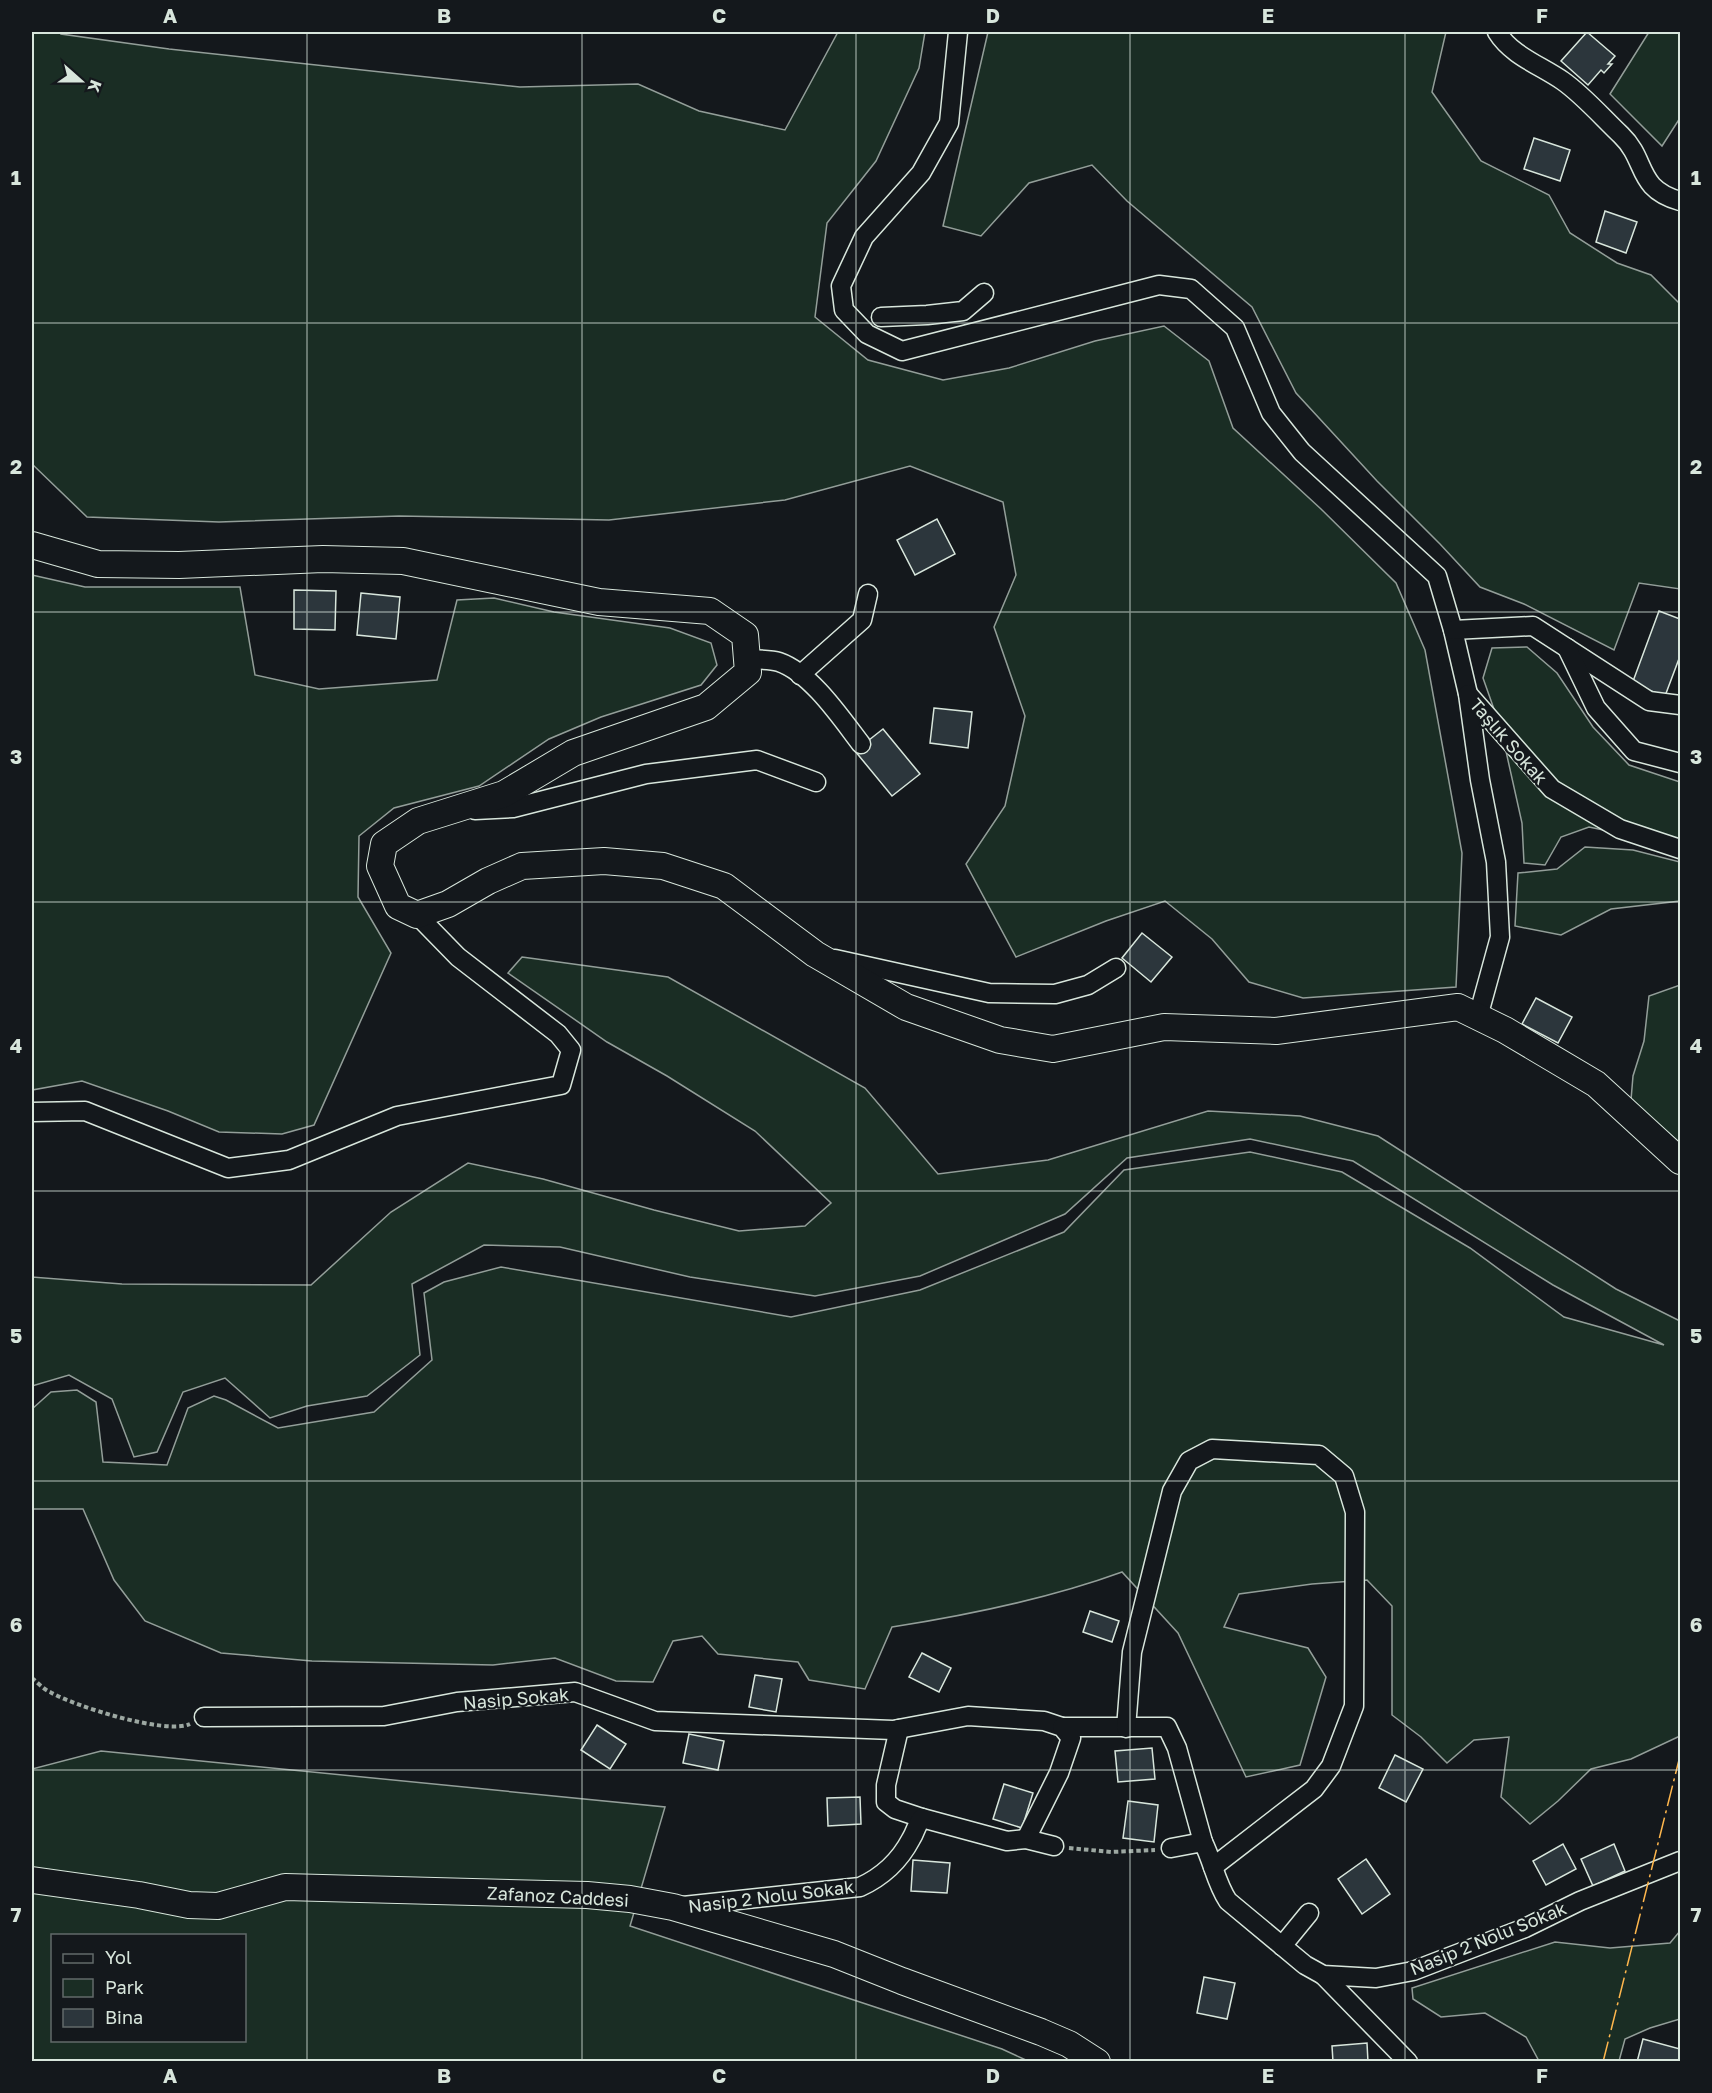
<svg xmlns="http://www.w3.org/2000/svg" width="1712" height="2093" viewBox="0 0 1712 2093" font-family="'Golos Text',sans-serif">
  <rect width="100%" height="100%" fill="#14181c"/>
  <g fill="#1a2d24" stroke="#939e99" stroke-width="1.5" fill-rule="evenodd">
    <path d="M32,32H61V34L169,49L520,87L638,84L699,111L785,130L838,32H925L919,68L876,161L827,223L815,317L868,360L943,380L1009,368L1095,341L1164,326L1209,361L1233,428L1321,509L1396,583L1425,650L1462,853L1456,987L1303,998L1249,982L1212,939L1165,901L1106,921L1016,957L966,864L1005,806L1025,716L994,627L1016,575L1003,502L910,466L785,500L609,520L399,516L219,522L87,517L32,464Z"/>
    <path d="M988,32H1446L1432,92L1481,161L1549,195L1570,233L1617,263L1651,275L1680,304V589L1639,583L1614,650L1524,604L1480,587L1440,544L1377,481L1296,393L1252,307L1127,201L1092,165L1029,183L981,236L943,226Z"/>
    <path d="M1649,32H1680V118L1662,146L1610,94Z"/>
    <path d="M32,575L85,587H240L255,675L319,689L437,680L457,600L494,598L554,612L670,628L711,643L717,665L701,685L601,717L549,739L479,786L394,808L359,836L358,897L391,953L314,1125L282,1134L219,1132L168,1111L82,1081L32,1090Z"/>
    <path d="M1527,647L1557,673L1593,727L1629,765L1680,782V846L1589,827L1561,837L1545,865L1524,863L1522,823L1501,729L1483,678L1492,648Z"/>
    <path d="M1585,847L1633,850L1680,862V901L1611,909L1561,935L1515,926L1518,873L1557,869Z"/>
    <path d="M522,957L668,977L865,1088L938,1174L1048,1160L1208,1111L1300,1116L1378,1136L1616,1289L1680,1321V1736L1631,1759L1591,1769L1558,1801L1530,1824L1501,1797L1509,1737L1474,1740L1447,1763L1421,1737L1392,1715V1606L1367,1580L1312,1584L1239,1594L1224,1627L1308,1648L1326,1677L1300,1765L1246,1777L1178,1633L1122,1572C1048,1599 969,1615 892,1627L865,1689L809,1680L798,1662L718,1654L702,1636L673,1641L653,1682L616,1681L555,1658L493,1665L312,1661L221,1653L145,1621L114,1580L83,1509H32V1409L51,1392L77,1390L96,1402L103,1462L167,1465L188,1408L214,1396L226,1400L278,1428L374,1412L432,1360L424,1293L444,1282L501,1267L791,1317L920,1290L1064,1232L1124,1170L1250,1152L1342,1172L1470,1248L1564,1317L1664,1345L1553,1285L1353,1161L1250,1139L1127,1158L1065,1214L920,1276L815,1296L690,1277L560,1247L484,1245L412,1284L420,1355L367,1396L307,1406L270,1418L225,1378L183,1392L157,1452L134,1457L112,1399L69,1375L32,1386V1277L122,1284L311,1285L391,1212L468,1163L543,1179L654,1210L739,1231L805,1226L831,1203L755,1131L667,1076L607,1042L508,973Z"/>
    <path d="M1680,985V1143L1631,1100L1633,1076L1644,1041L1649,996Z"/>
    <path d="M101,1751L665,1807L630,1926L1002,2049L1028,2061L32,2062V1769ZM52,1936H244V2040H52Z"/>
    <path d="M1680,1931V2019L1650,2028L1625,2039L1619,2061H1539L1526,2037L1485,2013L1441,2017L1413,1999L1412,1988L1555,1942L1610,1948L1670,1943Z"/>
  </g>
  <g fill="#2c363c" stroke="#d8e6dc" stroke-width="1.5">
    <path d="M1587,32L1615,56L1608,64H1612L1604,73L1601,70L1588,85L1561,61Z"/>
    <path d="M1534,138L1570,150L1560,181L1524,169Z"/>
    <path d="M1605,211L1637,222L1626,253L1596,242Z"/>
    <path d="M937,519L955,554L915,575L897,540Z"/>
    <path d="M294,590L336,591L335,630L294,629Z"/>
    <path d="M361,593L400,597L396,639L357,635Z"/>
    <path d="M1659,611L1680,619V656L1665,696L1632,684Z"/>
    <path d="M934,708L972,712L968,748L930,743Z"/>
    <path d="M883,729L920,774L892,796L855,751Z"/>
    <path d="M1142,933L1172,957L1151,982L1122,958Z"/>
    <path d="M1536,998L1572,1017L1558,1043L1522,1024Z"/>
    <path d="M1090,1611L1119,1621L1112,1642L1083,1632Z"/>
    <path d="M922,1653L951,1668L939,1692L909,1677Z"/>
    <path d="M755,1675L782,1679L776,1712L749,1707Z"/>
    <path d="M597,1725L626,1744L610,1769L581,1750Z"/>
    <path d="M689,1734L724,1741L718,1770L683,1763Z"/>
    <path d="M1152,1748L1155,1779L1118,1782L1115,1751Z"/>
    <path d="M1395,1755L1423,1769L1406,1802L1379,1788Z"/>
    <path d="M1004,1784L1033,1793L1022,1828L993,1819Z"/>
    <path d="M860,1797L861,1824L828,1826L827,1798Z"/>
    <path d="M1128,1801L1158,1805L1154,1842L1123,1838Z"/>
    <path d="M1563,1844L1576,1869L1546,1885L1533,1861Z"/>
    <path d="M1614,1844L1625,1871L1593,1886L1581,1859Z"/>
    <path d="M1366,1859L1390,1894L1362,1914L1338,1879Z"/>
    <path d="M913,1860L950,1863L947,1893L911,1891Z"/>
    <path d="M1204,1977L1235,1983L1227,2019L1197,2013Z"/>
    <path d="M1643,2039L1680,2049V2062H1637Z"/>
    <path d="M1367,2043L1368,2062H1333L1332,2046Z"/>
  </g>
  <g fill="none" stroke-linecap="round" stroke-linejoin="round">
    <g stroke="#d8e6dc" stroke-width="21">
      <g id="street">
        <path d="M958,32L949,123L921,173L864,237L841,286L844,310L867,334L902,351L1159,285L1191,289L1235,328L1271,413L1302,452L1437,576L1453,630L1468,694L1480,780L1496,862L1500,937L1478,1017"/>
        <path d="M1497,32C1512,56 1540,65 1563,81C1583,95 1603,118 1621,135C1648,161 1635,188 1680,201"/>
        <path d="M881,317L927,315L963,311L984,293"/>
        <path d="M1453,630L1533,626L1649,701L1680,705"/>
        <path d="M1567,648L1596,708L1634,751L1680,763"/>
        <path d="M747,659C757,660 770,659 779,662C811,673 841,718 861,744"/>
        <path d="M800,675L862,620L868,594"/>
        <path d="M1468,694L1552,789L1620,829L1680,849"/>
        <path d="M475,810L513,808L646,774L757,760L816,782"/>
        <path d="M835,959L989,993L1055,994L1088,985L1116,968"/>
        <path d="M32,1112L85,1111L228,1168L289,1160L397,1116L561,1085L571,1050L558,1034L458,957L417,915"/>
        <path d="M204,1717L384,1716L457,1702L575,1692L655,1721L893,1730L968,1716L1044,1721L1062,1727L1071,1738L1059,1773L1026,1839"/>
        <path d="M1062,1727H1167L1177,1748L1203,1842"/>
        <path d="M1126,1728L1132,1652L1172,1491L1189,1461L1212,1449L1319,1455L1344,1476L1355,1512L1354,1706L1331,1766L1314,1789L1213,1867"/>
        <path d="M899,1729L886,1785V1802L895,1809L922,1818"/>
        <path d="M1171,1848L1203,1842C1213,1862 1216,1883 1228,1901L1305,1965L1323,1975L1376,1978L1413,1971L1444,1959L1525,1928L1580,1901L1680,1861"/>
        <path d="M683,1906L860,1887C882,1877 900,1860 911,1839C916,1831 916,1825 922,1818L1007,1841L1026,1839L1054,1846"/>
        <path d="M1282,1946L1309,1913"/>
        <path d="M1323,1975L1408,2062"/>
      </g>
    </g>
    <g stroke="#d8e6dc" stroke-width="28">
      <g id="secondary">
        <path d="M32,545L98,564L179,565L323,559L403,561L599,602L710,611L745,635L748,672L706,707L573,753L504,794L418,821L384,844L380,866L398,906L417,915L448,904L488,881L522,866L604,861L663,866L724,886L815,954L906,1007L1000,1040L1053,1049L1164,1027L1276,1031L1458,1007L1505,1030L1596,1084L1680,1161"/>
        <path d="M32,1880L139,1895L189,1905L218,1906L285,1887L587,1895L630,1899L673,1907L834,1954L902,1981L1041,2032L1069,2044L1097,2062"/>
      </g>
    </g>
    <g stroke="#9da8a2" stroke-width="4" stroke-dasharray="4.5 3" stroke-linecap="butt">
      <path d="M32,1678C37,1682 43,1689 50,1692C74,1706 165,1735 190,1724"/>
      <path d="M1069,1848L1111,1852L1155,1850"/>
    </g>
    <use href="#street" stroke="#14181c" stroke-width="18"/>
    <use href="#secondary" stroke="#14181c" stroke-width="26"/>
    <path stroke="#ffb74d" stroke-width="1.5" stroke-dasharray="21 4.5 3 4.5" stroke-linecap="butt" d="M1603,2062L1680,1756"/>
  </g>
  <path fill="none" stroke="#d8e6dc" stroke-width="1.5" stroke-opacity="0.55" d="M307,32V2062M582,32V2062M856,32V2062M1130,32V2062M1405,32V2062M32,323H1680M32,612H1680M32,902H1680M32,1191H1680M32,1481H1680M32,1770H1680"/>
  <g text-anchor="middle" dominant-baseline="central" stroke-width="4.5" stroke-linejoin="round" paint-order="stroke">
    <g font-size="18" fill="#d8e6dc" stroke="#14181c">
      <text transform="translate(1509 741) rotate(49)">Taşlık Sokak</text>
      <text transform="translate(516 1698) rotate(-5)">Nasip Sokak</text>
      <text transform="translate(558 1896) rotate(3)">Zafanoz Caddesi</text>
      <text transform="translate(771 1896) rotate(-7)">Nasip 2 Nolu Sokak</text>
      <text transform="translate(1488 1938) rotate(-22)">Nasip 2 Nolu Sokak</text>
    </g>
  </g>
  <rect width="1712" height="2093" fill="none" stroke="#14181c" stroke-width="66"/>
  <rect x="51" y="1934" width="195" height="108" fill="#14181c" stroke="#626a69" stroke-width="1.5"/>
  <rect x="63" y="1954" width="30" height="9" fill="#14181c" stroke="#626a69" stroke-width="1.5"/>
  <text x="105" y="1964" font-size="18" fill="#d8e6dc">Yol</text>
  <rect x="63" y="1979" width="30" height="18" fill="#1a2d24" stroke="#626a69" stroke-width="1.5"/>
  <text x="105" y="1994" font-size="18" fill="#d8e6dc">Park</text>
  <rect x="63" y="2009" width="30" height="18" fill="#2c363c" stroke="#626a69" stroke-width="1.5"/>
  <text x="105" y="2024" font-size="18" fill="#d8e6dc">Bina</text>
  <g transform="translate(81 81) rotate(111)" stroke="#14181c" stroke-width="4.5" paint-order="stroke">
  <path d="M0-4.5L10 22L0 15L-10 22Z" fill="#d8e6dc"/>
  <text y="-9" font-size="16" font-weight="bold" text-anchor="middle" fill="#d8e6dc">K</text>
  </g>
  <rect x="33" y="33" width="1646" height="2027" fill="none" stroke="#d8e6dc" stroke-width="2"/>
  <g font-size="20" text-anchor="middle" font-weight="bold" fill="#d8e6dc">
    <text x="170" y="23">A</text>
    <text x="444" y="23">B</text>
    <text x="719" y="23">C</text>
    <text x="993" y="23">D</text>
    <text x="1268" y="23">E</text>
    <text x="1542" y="23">F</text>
    <text x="16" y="185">1</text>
    <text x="1696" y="185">1</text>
    <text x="16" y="474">2</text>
    <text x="1696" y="474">2</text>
    <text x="16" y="764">3</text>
    <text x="1696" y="764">3</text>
    <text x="16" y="1053">4</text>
    <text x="1696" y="1053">4</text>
    <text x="16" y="1343">5</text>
    <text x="1696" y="1343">5</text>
    <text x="16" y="1632">6</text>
    <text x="1696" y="1632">6</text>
    <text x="16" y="1922">7</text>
    <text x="1696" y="1922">7</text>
    <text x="170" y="2083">A</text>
    <text x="444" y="2083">B</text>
    <text x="719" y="2083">C</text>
    <text x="993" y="2083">D</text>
    <text x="1268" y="2083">E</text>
    <text x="1542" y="2083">F</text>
  </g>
</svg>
